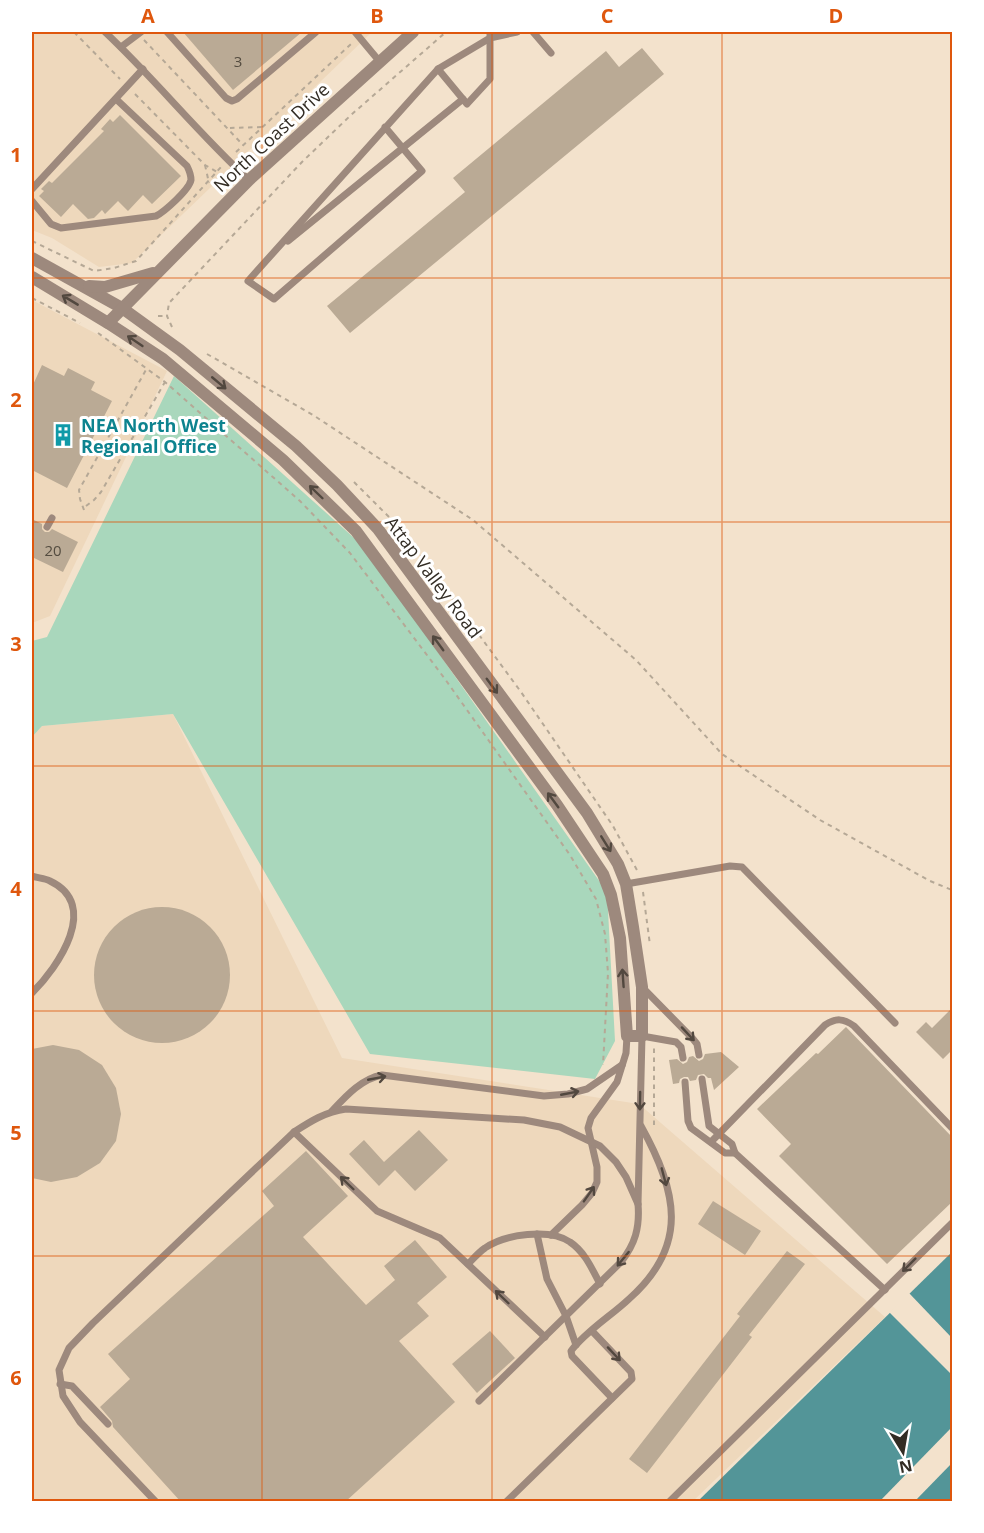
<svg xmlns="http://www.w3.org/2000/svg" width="984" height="1533" viewBox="0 0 984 1533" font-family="'Open Sans',sans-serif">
  <rect width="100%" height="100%" fill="#f3e2cc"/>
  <g fill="#eed8bc">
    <path d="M32,32H372L132,263L99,267L52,238L32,230Z"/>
    <path d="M32,300L167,371L50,616L32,623Z"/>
    <path d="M173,714L342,1058L639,1104L885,1317L693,1501L32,1502V737L42,726Z"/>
  </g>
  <path fill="#a9d7bc" d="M174,376L363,546L607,892L615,1041L595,1079L370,1054L173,714L42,726L32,737V641L47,637Z"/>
  <path fill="#539598" d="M952,1252V1501L697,1502Z"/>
  <g fill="#f3e2cc">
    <path d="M909,1293L952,1338V1375L889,1312Z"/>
    <path d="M952,1427V1463L915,1501H880Z"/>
  </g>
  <g fill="#baaa95">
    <path d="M183,32H302L233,90Z"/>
    <path d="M642,48L664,74L350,333L327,306L465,192L453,178L606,51L619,67Z"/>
    <path d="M120,115L181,176L152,204L143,195L128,211L118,201L105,214L102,210L94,218L88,219L73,204L61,217L39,196L44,191L41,189L49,181L52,183L104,131L101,129L110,119L113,122Z"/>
    <path d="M42,365L64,376L68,368L95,382L91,390L112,401L67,488L32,470V387Z"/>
    <path d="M32,519L42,524V529L45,532H49L52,529L78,542L63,572L32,557Z"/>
    <circle cx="162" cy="975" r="68"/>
    <path d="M952,1008V1050L943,1059L916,1032L926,1022L932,1028Z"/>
    <path d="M846,1027L952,1137V1202L887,1264L779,1156L791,1144L757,1109L816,1053L818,1054Z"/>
    <path d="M53,1045L79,1050L102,1065L116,1088L121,1114L116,1141L100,1163L77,1177L51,1182L32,1178V1049Z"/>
    <path d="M721,1052L739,1067L714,1090L711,1078H708L704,1074L698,1075L696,1080L690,1081L688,1077H684L680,1079L679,1083L673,1084L669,1060L677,1059L683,1064L687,1062L689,1057L693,1056L699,1061L703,1059L705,1054Z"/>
    <path d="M419,1130L448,1160L415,1191L395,1170L379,1186L349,1154L364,1140L384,1162Z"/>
    <path d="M306,1151L348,1196L303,1237L366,1305L395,1280L384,1266L415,1240L447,1277L417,1303L429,1316L399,1341L455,1402L345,1502H181L113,1427L112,1421L100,1407L130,1379L108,1354L274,1206L262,1191Z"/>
    <path d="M713,1201L761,1231L745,1255L698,1224Z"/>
    <path d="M787,1251L805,1264L749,1335L752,1337L647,1473L629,1459L740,1316L737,1314Z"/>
    <path d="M490,1331L515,1358L477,1393L452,1364Z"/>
  </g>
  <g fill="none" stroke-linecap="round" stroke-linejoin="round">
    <g stroke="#b5a896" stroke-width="2" stroke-dasharray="4.5 4.5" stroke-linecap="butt">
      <path d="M74,32L120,79"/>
      <path d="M144,40L243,145"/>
      <path d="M135,94L205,165L217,172"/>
      <path d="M230,128L263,127"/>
      <path d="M236,152L352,43"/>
      <path d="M205,165L209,183"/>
      <path d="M32,241L94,271L114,268L136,261L221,167"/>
      <path d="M32,298L80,323"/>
      <path d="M158,316H167"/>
      <path d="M172,327L167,316L169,303L302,162L351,115L446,32"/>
      <path d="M98,333L165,382L300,501L350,553L445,679L570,855L596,899L605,934L608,973L603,1065"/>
      <path d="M207,354L313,415L473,520L636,660L722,754L820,820L930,881L952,890"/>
      <path d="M354,482L402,530L521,692L613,826L638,872"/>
      <path d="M86,506L94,500L101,492L165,382"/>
      <path d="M84,510L80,499L79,490L147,368"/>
      <path d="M643,892L650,945"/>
      <path d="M654,1125V1047"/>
    </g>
    <g stroke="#9d897d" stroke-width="7">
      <path d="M105,32C155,79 198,133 249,180"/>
      <path d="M167,32L226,98L232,101L237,99L316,32"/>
      <path d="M355,32L380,62"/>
      <path d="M533,32L551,53"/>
      <path d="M121,47L141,32"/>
      <path d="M438,69L467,104L490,79V38L517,32"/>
      <path d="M385,127L422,171L274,299L248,281L438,69L490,38V32"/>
      <path d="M32,189L143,69"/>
      <path d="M32,201L51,224L61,228L156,216C164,212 189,190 191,180C191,175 189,170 187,166L116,99"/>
      <path d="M288,241L463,99"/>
      <path d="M47,527L52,518"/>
      <path d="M32,876C37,878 45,878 50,881C101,905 58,967 32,993"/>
      <path d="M626,884L730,866L742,867L895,1023"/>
      <path d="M642,987L693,1039L697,1044L699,1055"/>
      <path d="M702,1079L709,1126L732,1144L735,1153L885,1290"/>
      <path d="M685,1082L688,1121L691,1128L725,1153H735"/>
      <path d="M332,1111C346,1096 361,1079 382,1075L544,1096L568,1094L587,1089L622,1065"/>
      <path d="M294,1132L377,1211L440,1238L545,1337"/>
      <path d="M711,1142L825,1025C836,1018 843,1018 854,1026L952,1128"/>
      <path d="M537,1234L547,1279L566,1316L576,1345"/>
      <path d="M551,1235L582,1205L592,1193L597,1182V1167L588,1128L591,1118L617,1082L626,1053L627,1036"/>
      <path d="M468,1264C473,1259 479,1252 485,1248C505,1234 550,1228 570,1242C585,1252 592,1269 600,1284"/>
      <path d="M60,1384L72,1386L108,1424"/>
      <path d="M612,1398L572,1356L571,1351C586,1331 611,1316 629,1299C690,1245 677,1191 641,1126"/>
      <path d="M479,1401L621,1262C635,1244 640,1228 638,1204L642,1036L676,1042L681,1047L683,1058"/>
      <path d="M156,1502L80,1422L63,1396L59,1370L69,1348L93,1323L294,1132C311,1121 325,1112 346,1109L524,1120L560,1127L600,1146L616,1162L626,1177L638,1204"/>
      <path d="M506,1502L632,1379L631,1372L592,1331"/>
      <path d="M669,1502L952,1223"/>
    </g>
    <g stroke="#9d897d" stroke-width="12">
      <path d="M32,258L122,308L180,350L296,446L337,485L378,529L587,813L618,864L626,884L633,927L642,987V1036H627L620,938L611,895L603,874L557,805L356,531L283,460L163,359L108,323L32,277"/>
      <path d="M89,286L105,287L153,273"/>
      <path d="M108,323L249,180L413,32"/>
    </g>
  </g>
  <defs><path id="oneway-shaft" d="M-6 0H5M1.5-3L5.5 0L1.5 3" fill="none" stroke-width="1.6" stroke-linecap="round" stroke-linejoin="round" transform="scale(1.5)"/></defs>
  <g stroke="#52483f">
    <use href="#oneway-shaft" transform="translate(70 300) rotate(-149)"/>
    <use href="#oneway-shaft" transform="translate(135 341) rotate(-146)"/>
    <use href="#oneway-shaft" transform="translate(219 383) rotate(40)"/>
    <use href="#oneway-shaft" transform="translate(316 492) rotate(-136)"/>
    <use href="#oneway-shaft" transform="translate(438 643) rotate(-126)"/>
    <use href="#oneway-shaft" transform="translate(492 686) rotate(54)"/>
    <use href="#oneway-shaft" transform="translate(553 800) rotate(-126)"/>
    <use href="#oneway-shaft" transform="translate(606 844) rotate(58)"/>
    <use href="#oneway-shaft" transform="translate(623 978) rotate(-94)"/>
    <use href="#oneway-shaft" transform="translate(688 1034) rotate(47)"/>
    <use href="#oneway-shaft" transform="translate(377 1078) rotate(-11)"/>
    <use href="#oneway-shaft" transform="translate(570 1093) rotate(-11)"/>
    <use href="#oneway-shaft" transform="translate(640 1101) rotate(91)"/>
    <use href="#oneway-shaft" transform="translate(664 1177) rotate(75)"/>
    <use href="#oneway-shaft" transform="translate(347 1183) rotate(-136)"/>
    <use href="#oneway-shaft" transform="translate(589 1194) rotate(-55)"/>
    <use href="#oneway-shaft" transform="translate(623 1259) rotate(129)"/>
    <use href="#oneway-shaft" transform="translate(909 1265) rotate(135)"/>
    <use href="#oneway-shaft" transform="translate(502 1297) rotate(-136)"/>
    <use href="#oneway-shaft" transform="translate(614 1354) rotate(47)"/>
  </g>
  <path fill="none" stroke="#df570d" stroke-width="1.5" stroke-opacity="0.55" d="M262,32V1502M492,32V1502M722,32V1502M32,278H952M32,522H952M32,766H952M32,1011H952M32,1256H952"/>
  <defs>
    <g id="building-bare" transform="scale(1.8)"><path d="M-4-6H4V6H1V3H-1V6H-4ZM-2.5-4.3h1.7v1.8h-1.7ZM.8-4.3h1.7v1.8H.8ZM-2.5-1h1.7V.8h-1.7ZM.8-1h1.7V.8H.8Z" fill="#0f9aa8" stroke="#fff" stroke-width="2.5" paint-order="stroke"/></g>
  </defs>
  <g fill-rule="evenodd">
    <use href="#building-bare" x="63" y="435"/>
  </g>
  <g text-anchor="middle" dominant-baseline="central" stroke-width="6" stroke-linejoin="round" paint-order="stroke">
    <g font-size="15" fill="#544c40">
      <text x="238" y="61">3</text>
      <text x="53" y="550">20</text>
    </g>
    <g font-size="18" fill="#322c24" stroke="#fff">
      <text transform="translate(271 137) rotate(-43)">North Coast Drive</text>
      <text transform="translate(434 577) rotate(53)">Attap Valley Road</text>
    </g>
    <g font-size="18" font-weight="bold" fill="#0d838f" stroke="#fff" text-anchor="start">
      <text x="81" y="425">NEA North West<tspan x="81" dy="21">Regional Office</tspan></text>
    </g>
  </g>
  <rect width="984" height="1533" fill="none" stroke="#ffffff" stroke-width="66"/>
  <g transform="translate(903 1452) rotate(169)" stroke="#ffffff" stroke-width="4.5" paint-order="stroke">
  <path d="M0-4.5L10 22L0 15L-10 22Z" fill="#322c24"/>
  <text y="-9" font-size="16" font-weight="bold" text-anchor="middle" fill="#322c24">N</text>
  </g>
  <rect x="33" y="33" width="918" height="1467" fill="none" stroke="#df570d" stroke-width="2"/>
  <g font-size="20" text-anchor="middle" font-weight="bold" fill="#df570d">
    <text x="148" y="23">A</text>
    <text x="377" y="23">B</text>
    <text x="607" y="23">C</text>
    <text x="836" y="23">D</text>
    <text x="16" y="162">1</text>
    <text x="16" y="407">2</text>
    <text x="16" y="651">3</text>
    <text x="16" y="896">4</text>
    <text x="16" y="1140">5</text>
    <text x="16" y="1385">6</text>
  </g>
</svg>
